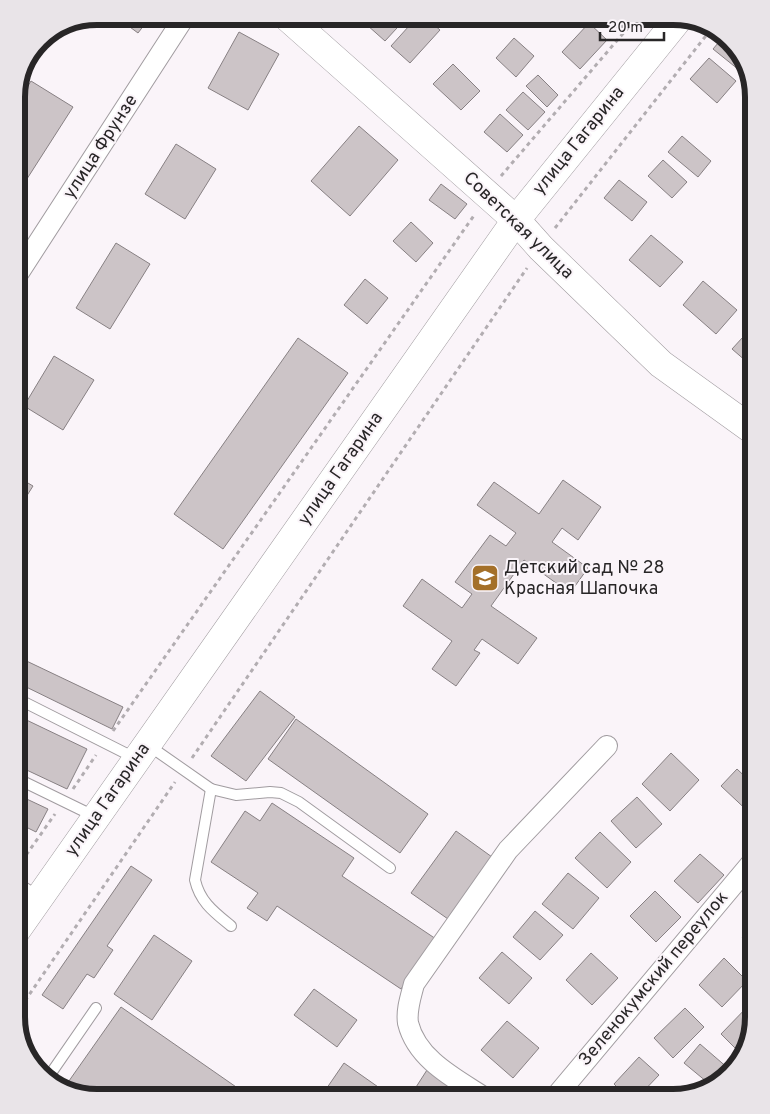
<svg xmlns="http://www.w3.org/2000/svg" width="770" height="1114" viewBox="0 0 770 1114" font-family="Overpass,sans-serif">
  <rect width="100%" height="100%" fill="#faf4f9"/>
  <g fill="#ccc4c7" stroke="#878083">
    <path d="M115,16H151L138,33Z"/>
    <path d="M374,16H408L385,41L367,25Z"/>
    <path d="M418,16H424L440,30L410,63L391,46Z"/>
    <path d="M589,23L607,40L580,69L562,52Z"/>
    <path d="M239,32L279,54L248,110L208,88Z"/>
    <path d="M724,36L743,57L749,78L713,49Z"/>
    <path d="M514,38L534,56L516,77L496,58Z"/>
    <path d="M709,58L736,81L717,103L690,79Z"/>
    <path d="M453,64L480,91L461,110L433,84Z"/>
    <path d="M538,75L558,95L547,107L526,86Z"/>
    <path d="M31,81L73,107L16,196V105Z"/>
    <path d="M523,92L545,112L528,130L506,110Z"/>
    <path d="M500,114L523,135L507,152L484,132Z"/>
    <path d="M359,126L398,160L350,216L311,181Z"/>
    <path d="M682,136L711,161L698,177L668,152Z"/>
    <path d="M176,144L216,169L185,219L145,194Z"/>
    <path d="M663,160L687,182L672,198L648,176Z"/>
    <path d="M619,180L647,202L632,221L604,198Z"/>
    <path d="M441,184L467,204L455,219L429,200Z"/>
    <path d="M411,222L433,243L416,262L393,241Z"/>
    <path d="M651,235L683,262L660,287L629,260Z"/>
    <path d="M116,243L150,264L110,329L76,308Z"/>
    <path d="M365,279L388,298L367,324L344,305Z"/>
    <path d="M703,281L737,310L716,334L683,305Z"/>
    <path d="M754,325V368L732,349Z"/>
    <path d="M298,338L348,373L223,549L174,514Z"/>
    <path d="M54,356L94,380L63,430L24,406Z"/>
    <path d="M16,476L33,486L16,513Z"/>
    <path d="M563,480L601,507L578,540L562,528L552,542L588,568L570,593L524,560L491,606L537,638L518,664L482,639L474,650L480,653L456,686L432,669L452,641L403,606L422,579L462,608L472,594L455,582L490,535L506,546L516,533L477,505L494,482L539,514Z"/>
    <path d="M16,656L123,707L112,729L16,682Z"/>
    <path d="M260,691L295,717L246,781L211,756Z"/>
    <path d="M16,715L87,749L67,789L16,765Z"/>
    <path d="M296,719L428,814L400,853L268,759Z"/>
    <path d="M671,753L699,780L670,811L642,784Z"/>
    <path d="M737,769L754,785V817L721,786Z"/>
    <path d="M16,794L48,809L36,832L16,822Z"/>
    <path d="M637,797L662,824L636,848L611,821Z"/>
    <path d="M272,803L354,858L342,876L436,939L401,989L277,906L267,921L247,908L258,893L211,862L245,811L260,821Z"/>
    <path d="M456,831L492,857L448,919L411,893Z"/>
    <path d="M600,832L631,862L607,888L575,858Z"/>
    <path d="M700,854L724,875L698,903L674,881Z"/>
    <path d="M131,866L152,880L107,946L113,950L94,978L87,974L63,1009L42,995Z"/>
    <path d="M568,873L599,898L573,929L542,904Z"/>
    <path d="M655,891L681,917L656,942L630,916Z"/>
    <path d="M535,911L563,935L540,960L513,937Z"/>
    <path d="M754,924V949L742,938Z"/>
    <path d="M154,935L192,961L152,1020L114,994Z"/>
    <path d="M502,952L532,978L509,1004L479,978Z"/>
    <path d="M591,953L618,978L592,1005L566,980Z"/>
    <path d="M724,958L747,981L722,1007L699,985Z"/>
    <path d="M314,989L357,1020L337,1047L294,1015Z"/>
    <path d="M752,1002L754,1017L743,1056L721,1034Z"/>
    <path d="M121,1007L252,1098H92L64,1088Z"/>
    <path d="M685,1008L704,1027L673,1058L654,1038Z"/>
    <path d="M507,1021L539,1048L513,1078L481,1050Z"/>
    <path d="M700,1044L729,1069L713,1087L684,1063Z"/>
    <path d="M639,1057L659,1075L637,1098H628L614,1084Z"/>
    <path d="M344,1063L381,1089L375,1098H320Z"/>
    <path d="M427,1070L469,1098H409Z"/>
  </g>
  <g fill="none" stroke-linecap="round" stroke-linejoin="round">
    <g stroke="#a19ca0" stroke-width="12">
      <g id="lane">
        <path d="M16,698L137,759"/>
        <path d="M148,745L211,789L236,795L270,792L281,793L299,802L390,868"/>
        <path d="M16,778L96,817"/>
        <path d="M211,789L195,880C200,902 214,912 231,926"/>
        <path d="M16,882L39,897"/>
        <path d="M47,1079L96,1008"/>
      </g>
    </g>
    <g stroke="#a19ca0" stroke-width="22">
      <g id="street">
        <path d="M16,277L185,16"/>
        <path d="M485,1098C456,1079 417,1060 408,1023C406,1010 411,996 414,984L508,850L607,746"/>
        <path d="M559,1098L557,1095L754,860"/>
      </g>
    </g>
    <g stroke="#a19ca0" stroke-width="29">
      <g id="secondary">
        <path d="M286,16L516,220L541,248L661,364L754,431"/>
        <path d="M16,931L516,220L680,17"/>
      </g>
    </g>
    <g stroke="#b2adb1" stroke-width="3" stroke-dasharray="4 4" stroke-linecap="butt">
      <path d="M501,176L638,16"/>
      <path d="M555,228L712,28"/>
      <path d="M113,731L475,214"/>
      <path d="M192,758L527,268"/>
      <path d="M73,789L96,755"/>
      <path d="M17,868L55,814"/>
      <path d="M16,1014L175,782"/>
    </g>
    <use href="#lane" stroke="#fff" stroke-width="10"/>
    <use href="#street" stroke="#fff" stroke-width="20"/>
    <use href="#secondary" stroke="#fff" stroke-width="28"/>
  </g>
  <defs>
    <g id="school-square" transform="scale(1.4375)"><rect x="-9" y="-9" width="18" height="18" rx="4" fill="#a47029" stroke="#faf4f9"/><path d="M0-5L7-2L0 1L-7-2ZM-4 1L0 2.5L4 1V4Q0 6-4 4Z" fill="#fff"/></g>
  </defs>
  <g fill-rule="evenodd">
    <use href="#school-square" x="485" y="578"/>
  </g>
  <g text-anchor="middle" dominant-baseline="central" stroke-width="4" stroke-linejoin="round" paint-order="stroke">
    <g font-size="18" fill="#282627" stroke="#faf4f9">
      <text transform="translate(579 141) rotate(-51)">улица Гагарина</text>
      <text transform="translate(101 147) rotate(-57)">улица Фрунзе</text>
      <text transform="translate(518 226) rotate(44)">Советская улица</text>
      <text transform="translate(341 469) rotate(-55)">улица Гагарина</text>
      <text transform="translate(108 800) rotate(-55)">улица Гагарина</text>
      <text transform="translate(654 979) rotate(-50)">Зеленокумский переулок</text>
    </g>
    <g font-size="18" fill="#282627" stroke="#faf4f9" text-anchor="start">
      <text x="504" y="568">Детский сад № 28<tspan x="504" dy="21">Красная Шапочка</tspan></text>
    </g>
  </g>
  <path d="M0 0H770V1114H0ZM97 25H673A72 72 0 0 1 745 97V1017A72 72 0 0 1 673 1089H97A72 72 0 0 1 25 1017V97A72 72 0 0 1 97 25Z" fill="#e9e4e8" fill-rule="evenodd"/>
  <path fill="none" stroke="#282627" stroke-width="6" d="M97 25H673A72 72 0 0 1 745 97V1017A72 72 0 0 1 673 1089H97A72 72 0 0 1 25 1017V97A72 72 0 0 1 97 25Z"/>
  <path d="M600 32v8h64v-8" fill="none" stroke="#282627" stroke-width="2.5"/>
  <text x="608" y="32" font-size="15" fill="#282627" stroke="#faf4f9" stroke-width="4" paint-order="stroke">20 m</text>
</svg>
